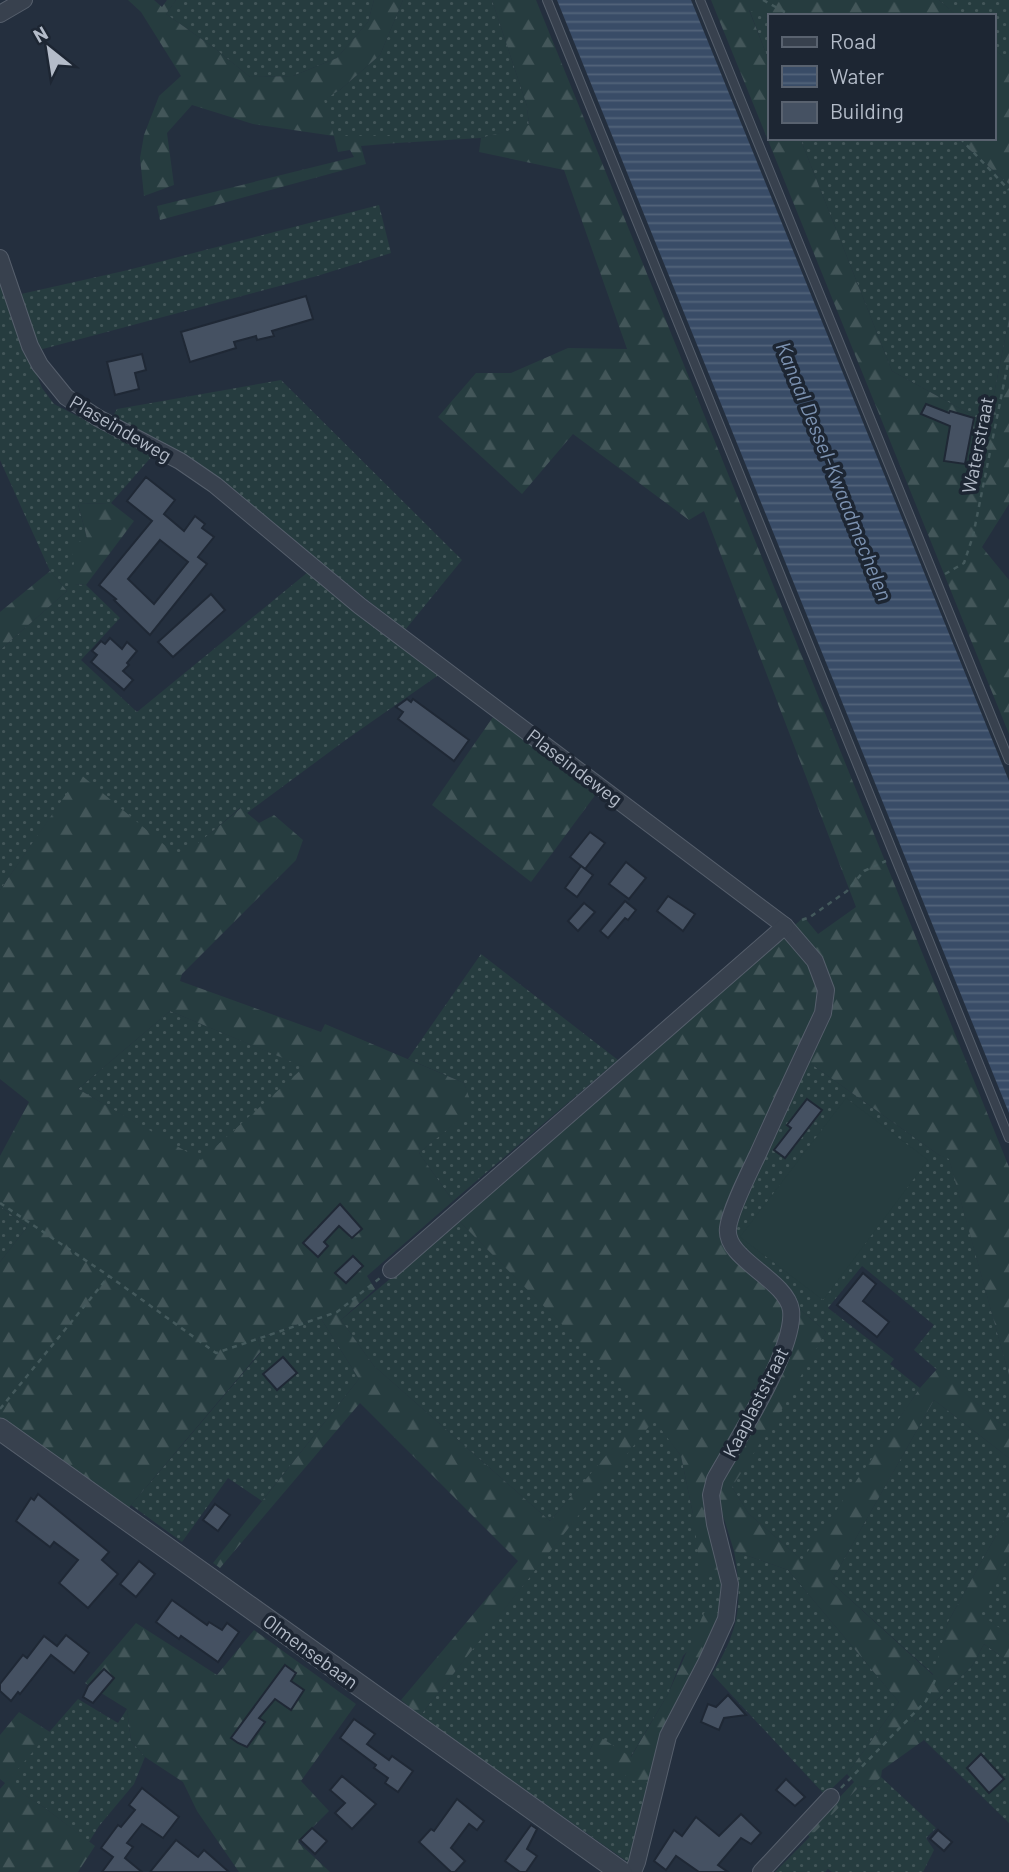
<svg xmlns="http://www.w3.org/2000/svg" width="1009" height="1872" viewBox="0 0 1009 1872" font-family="Barlow,sans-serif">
  <defs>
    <pattern id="grass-dots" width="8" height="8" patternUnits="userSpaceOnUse" patternTransform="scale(1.75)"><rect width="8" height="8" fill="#263c3f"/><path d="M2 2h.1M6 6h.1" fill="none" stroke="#435659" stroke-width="1.8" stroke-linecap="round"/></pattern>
    <pattern id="forest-firs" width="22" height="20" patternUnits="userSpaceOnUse" patternTransform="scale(1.75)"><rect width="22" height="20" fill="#263c3f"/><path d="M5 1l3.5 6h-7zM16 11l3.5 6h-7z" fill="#435659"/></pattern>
    <pattern id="water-rules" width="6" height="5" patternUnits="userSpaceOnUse" patternTransform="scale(1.75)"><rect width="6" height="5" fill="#394c67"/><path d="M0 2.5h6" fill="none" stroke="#53647b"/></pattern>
  </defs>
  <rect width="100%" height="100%" fill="#242f3e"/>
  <g fill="url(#grass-dots)">
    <path d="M176,0H374L368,22L337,58L293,76L250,77L213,47L166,14Z"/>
    <path d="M403,0H492L527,106L529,126L481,138L397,143L396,136H334L323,100L341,89L380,55Z"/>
    <path d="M939,0H1009V62L993,48V16H957Z"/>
    <path d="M749,9L769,20V61Z"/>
    <path d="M800,138H956L1009,184V319L988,424L892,371Z"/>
    <path d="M379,205L391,253L317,276L39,350L21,294L128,270Z"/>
    <path d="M0,279L42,388L54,404L153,455L111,503L78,504L87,538L74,564L75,584L86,585L120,618L81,660L137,712L308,572L440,674L347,739L247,813L240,808L180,859L80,775L0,890V650L67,591L50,571L0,460Z"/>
    <path d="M281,380L462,560L405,630L189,457L113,416L117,409Z"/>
    <path d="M481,954L618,1060L453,1201L419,1153L472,1108L464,1083L408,1059Z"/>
    <path d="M170,1011L305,1067L201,1161L78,1089Z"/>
    <path d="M800,1056L939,1155L949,1158L1009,1375V1431L914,1350L934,1325L862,1266L828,1308L894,1359L890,1364L920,1388L803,1561L749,1514L732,1487L826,1332L728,1247L723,1228Z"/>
    <path d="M0,1206L27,1227L0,1262Z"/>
    <path d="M459,1221L647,1409L550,1521L374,1366L341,1320Z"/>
    <path d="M320,1317L359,1379L262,1501L228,1478L182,1542L131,1505L261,1352L258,1338Z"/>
    <path d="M934,1400L1009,1458V1512L948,1622L934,1675L831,1582Z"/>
    <path d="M654,1419L681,1456L693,1514L725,1574L722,1616L683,1656L668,1694L630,1758L597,1735L590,1750L651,1783L632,1865L420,1716Z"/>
    <path d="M734,1551L788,1570L899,1702L847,1774L825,1795L712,1674C740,1629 743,1602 734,1551Z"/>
    <path d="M1009,1555V1635L978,1613Z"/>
    <path d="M984,1644L1009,1662V1823L924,1740L913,1723L972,1666Z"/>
    <path d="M78,1699L118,1723L127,1709L131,1741L145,1757L134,1784L99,1826L89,1842L45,1808L5,1783Z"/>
    <path d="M881,1777L936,1828L926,1838L934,1850L923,1872H832L828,1869L825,1872H775L860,1786L869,1788Z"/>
  </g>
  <g fill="url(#forest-firs)" fill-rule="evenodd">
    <path d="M128,0H154L162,7L167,0H176L166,14L213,47L250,77L293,76L337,58L368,22L374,0H403L380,55L341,89L324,100L334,136H397V143L361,146L366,164L160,220L157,206L354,157L350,150L338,152L334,136L253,124L192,105L167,133L174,185L144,196L140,158L144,135L159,96L181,76L141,12Z"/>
    <path d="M492,0H536L1009,1167V1375L949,1159L939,1155L800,1056L723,1228L728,1247L826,1332L782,1409L732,1487L749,1514L802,1560L920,1388L937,1369L1009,1431V1458L934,1400L831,1582L933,1675L948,1622L1009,1512V1555L979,1613L1009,1635V1662L984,1644L972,1666L914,1722L924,1740L882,1770L881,1777L869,1788L860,1786L810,1837L806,1833L854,1782L847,1774L899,1702L788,1570L734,1551L720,1506L725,1574L701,1575L693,1514L681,1456L654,1420L420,1716L401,1700L518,1561L360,1403L220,1568L213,1563L359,1379L320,1317L258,1338L261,1351L131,1505L126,1512L0,1422V1262L27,1227L0,1206V1156L29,1102L0,1079V890L80,774L180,858L241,808L259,823L274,815L303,840L296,860L182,974L180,981L321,1032L325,1024L464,1083L473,1108L419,1153L453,1201L367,1276L375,1289L341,1320L374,1366L550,1521L646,1409L459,1221L804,917L818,934L856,907L704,511L689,520L573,434L522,494L438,417L476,373H511L568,348L627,349L564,170L479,152L481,138L529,125L527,106ZM170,1011L304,1067L201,1160L78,1089Z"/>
    <path d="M711,0H939L957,16H769V20L749,10L769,61V138H800L892,371L988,424L1009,319V504L982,547L1009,580V734Z"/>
    <path d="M993,48L1009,62V184L956,138H993Z"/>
    <path d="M111,503L134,521L86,585L75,584L66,572L74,564L71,546L87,538L78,504Z"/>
    <path d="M50,571L67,591L0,650V612Z"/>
    <path d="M493,717L596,794L531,882L432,805Z"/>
    <path d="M711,1608L722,1616L651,1783L633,1781L590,1750L597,1735L631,1757L668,1694L704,1613Z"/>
    <path d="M136,1623L217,1675L254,1630L356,1704L301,1781L329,1811L298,1842L330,1872H239L197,1811L183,1782L145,1757L131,1741L127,1709L85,1683Z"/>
    <path d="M19,1712L50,1732L6,1783L45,1808L95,1846L78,1872H0V1789L5,1783L0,1779V1735Z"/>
  </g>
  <path fill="#263c3f" d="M846,1098L928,1160L823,1300L740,1237Z"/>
  <path fill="url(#water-rules)" d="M557,0H691L1009,781V1113Z"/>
  <g fill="#455162" stroke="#1f2835" stroke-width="2" fill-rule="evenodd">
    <path d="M306,296L313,319L272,331L274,336L257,340L256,336L234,342L236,348L190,362L181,332Z"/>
    <path d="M142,354L146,370L135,373L139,389L115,395L107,362Z"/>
    <path d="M926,404L949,413L950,411L974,418L965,464L944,461L950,426L921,414Z"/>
    <path d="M146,477L175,500L164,514L184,531L195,516L205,524L202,528L214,537L198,557L207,564L150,635L114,600L116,599L99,585L152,521L127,501ZM160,540L188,562L154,604L128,579Z"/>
    <path d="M211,594L225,610L173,657L158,642Z"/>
    <path d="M110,638L122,649L127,642L137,651L127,663L129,665L123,671L133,680L124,690L91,662L97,655L92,651L101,641L105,644Z"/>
    <path d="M407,699L411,702L413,699L469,740L454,761L398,719L403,712L396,707Z"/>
    <path d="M590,832L605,843L585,869L570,857Z"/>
    <path d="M626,862L646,878L629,899L609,884Z"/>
    <path d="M581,866L593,875L577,897L565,888Z"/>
    <path d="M668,896L695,914L683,931L657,911Z"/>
    <path d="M625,901L636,910L628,920L625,918L608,938L600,931Z"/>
    <path d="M584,903L595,912L578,931L568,921Z"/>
    <path d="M807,1099L822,1110L785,1158L774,1150L791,1128L787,1125Z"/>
    <path d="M340,1204L362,1229L352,1238L339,1226L324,1242L328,1246L318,1257L303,1243Z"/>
    <path d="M353,1256L363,1266L346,1283L335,1273Z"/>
    <path d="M863,1273L876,1284L863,1301L889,1322L877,1337L837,1305Z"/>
    <path d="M283,1357L297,1373L277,1390L263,1374Z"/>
    <path d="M38,1494L109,1552L102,1560L118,1574L88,1608L59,1583L78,1560L54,1542L50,1547L16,1521L31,1498L34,1500Z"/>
    <path d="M215,1504L230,1515L218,1531L203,1520Z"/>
    <path d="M139,1561L155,1574L136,1597L120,1584Z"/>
    <path d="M172,1600L207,1625L209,1622L222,1630L227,1623L239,1632L218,1662L181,1636L179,1639L156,1622Z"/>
    <path d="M66,1635L89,1653L74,1673L51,1655L20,1694L18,1692L11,1701L0,1691V1684L23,1655L27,1658L44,1636L57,1646Z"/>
    <path d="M285,1665L296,1673L291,1681L304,1690L291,1710L275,1699L259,1718L265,1722L247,1747L238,1743L231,1738Z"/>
    <path d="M104,1669L114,1678L93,1703L83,1697L88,1686Z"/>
    <path d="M728,1695L746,1715L724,1718L719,1730L701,1722L708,1704L716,1707Z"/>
    <path d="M354,1719L375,1734L367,1744L389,1760L392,1756L413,1771L398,1792L385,1783L388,1778L374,1768L376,1765L340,1738Z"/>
    <path d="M981,1754L1004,1779L989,1793L967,1768Z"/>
    <path d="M342,1776L376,1804L352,1829L335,1813L345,1803L330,1790Z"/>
    <path d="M786,1779L805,1797L795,1806L776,1790Z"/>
    <path d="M142,1788L179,1817L163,1838L142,1824L127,1843L133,1847L125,1858L142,1872H102L113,1857L101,1848L118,1825L121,1827L135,1810L129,1805Z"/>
    <path d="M457,1799L484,1821L477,1830L469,1824L451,1848L465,1861L455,1872H451L419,1842L431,1829L434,1831Z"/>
    <path d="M741,1814L761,1833L751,1844L741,1838L718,1865L728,1872H699L676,1856L666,1870L654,1861L674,1830L682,1836L696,1817L719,1836Z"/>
    <path d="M531,1825L537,1829L527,1849L537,1856L526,1872H520L505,1861Z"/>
    <path d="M312,1828L327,1841L315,1854L300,1840Z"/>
    <path d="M938,1830L952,1842L944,1851L930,1839Z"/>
    <path d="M176,1840L198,1857L204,1850L229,1872H150Z"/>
  </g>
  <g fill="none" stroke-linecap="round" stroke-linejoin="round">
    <g stroke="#565f6c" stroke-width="10">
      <g id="service">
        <path d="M547,0L1009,1138"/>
        <path d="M700,0L1009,760"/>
      </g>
    </g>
    <g stroke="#565f6c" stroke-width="18">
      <g id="minor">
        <path d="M0,14L24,0"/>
        <path d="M0,258L30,346L40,365L66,397L98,418L180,461L215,485L360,606L785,926L815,961L826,990L823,1013C801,1060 779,1107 758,1154C750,1171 730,1210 728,1228C724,1259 786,1279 791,1310C796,1349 735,1443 715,1479L711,1495L715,1524L730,1584L726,1619L706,1663L668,1736L637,1862L633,1872"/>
        <path d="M391,1270L785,926"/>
        <path d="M761,1872L831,1797"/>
      </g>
    </g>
    <g stroke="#565f6c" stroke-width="23">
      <path id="tertiary" d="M0,1429L621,1872"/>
    </g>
    <g stroke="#44595c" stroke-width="2.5" stroke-dasharray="5 5" stroke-linecap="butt">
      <path d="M763,0L792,16"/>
      <path d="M960,138L1009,190"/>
      <path d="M945,574L964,563L973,536L1009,358"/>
      <path d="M802,920L810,917L847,891L864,871L886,861"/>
      <path d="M0,1203L109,1276L216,1353L337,1312L380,1278"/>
      <path d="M0,1409L109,1276"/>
      <path d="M841,1788L926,1701L935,1680"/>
    </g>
    <use href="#service" stroke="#38414e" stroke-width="8"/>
    <use href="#minor" stroke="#38414e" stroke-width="16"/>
    <use href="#tertiary" stroke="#38414e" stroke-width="21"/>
  </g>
  <g text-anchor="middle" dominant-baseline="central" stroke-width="7" stroke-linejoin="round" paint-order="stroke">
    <g font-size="19" fill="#b4bcc9" stroke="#1d2633">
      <text transform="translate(121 428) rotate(30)">Plaseindeweg</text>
      <text transform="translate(977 445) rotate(-79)">Waterstraat</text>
      <text transform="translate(575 767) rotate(37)">Plaseindeweg</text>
      <text transform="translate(755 1402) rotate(-63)">Kaaplaststraat</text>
      <text transform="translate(311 1651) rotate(36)">Olmensebaan</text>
    </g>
    <g font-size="21" font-style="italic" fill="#7c92b1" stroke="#1d2633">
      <text transform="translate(835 471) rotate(68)">Kanaal Dessel-Kwaadmechelen</text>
    </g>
  </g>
  <rect x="768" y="14" width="228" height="126" fill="#1d2633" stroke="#59626f" stroke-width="2"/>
  <rect x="782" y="37" width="35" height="10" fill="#38414e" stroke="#59626f" stroke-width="2"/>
  <text x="830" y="49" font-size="21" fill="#b4bcc9">Road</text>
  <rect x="782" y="66" width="35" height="21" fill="url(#water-rules)" stroke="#59626f" stroke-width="2"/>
  <text x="830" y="84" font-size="21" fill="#b4bcc9">Water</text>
  <rect x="782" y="102" width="35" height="21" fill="#455162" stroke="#59626f" stroke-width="2"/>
  <text x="830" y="119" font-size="21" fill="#b4bcc9">Building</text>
  <g transform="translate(49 49) rotate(330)" stroke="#1d2633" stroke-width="5" paint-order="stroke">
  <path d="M0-5L12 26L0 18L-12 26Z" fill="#b4bcc9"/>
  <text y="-10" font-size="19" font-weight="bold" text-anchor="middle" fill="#b4bcc9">N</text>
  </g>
</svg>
